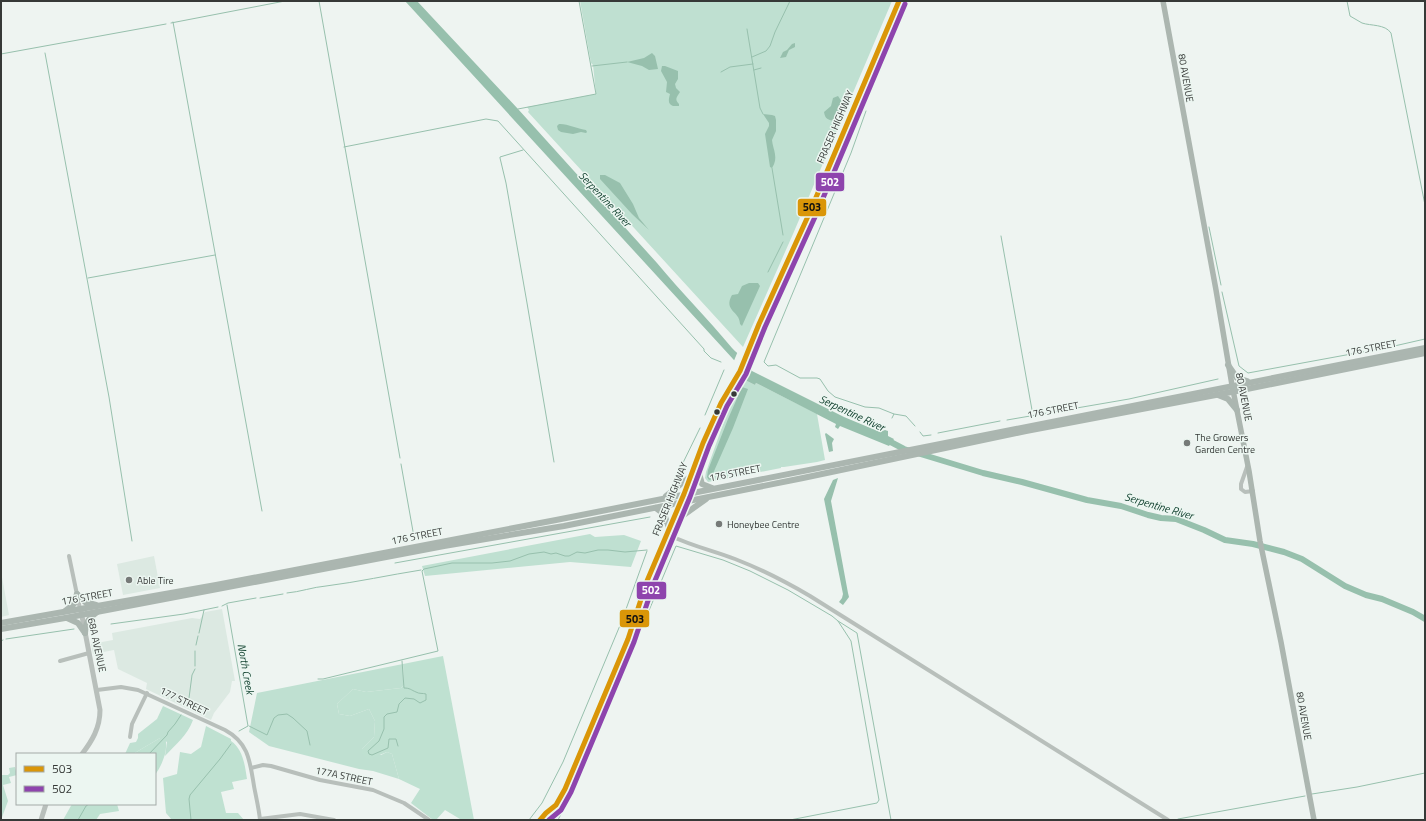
<svg xmlns="http://www.w3.org/2000/svg" width="1426" height="821" viewBox="0 0 1426 821" font-family="'Titillium Web',sans-serif">
  <rect width="100%" height="100%" fill="#eef4f1"/>
  <g fill="#dce9e2">
    <path d="M154,556L160,588L123,595L117,564Z"/>
    <path d="M1,572L9,615L1,617Z"/>
    <path d="M222,609L235,681H232L230,692L214,713L211,720L146,689L147,683L118,669L114,650L93,654L91,644L113,640L112,633L192,618L200,619L205,612Z"/>
  </g>
  <g fill="#bfe0d1">
    <path d="M580,1H892L793,234L743,347L528,112L529,110L527,107L596,94L593,65L591,63Z"/>
    <path d="M744,371L746,375L745,380L755,385L756,383L817,414L825,460L817,462L784,467H781V468L708,482L705,478L706,472L727,413L737,392Z"/>
    <path d="M590,534L595,537L624,535L641,541L631,567L570,562L425,576L422,566Z"/>
    <path d="M403,664L404,685L401,688L366,692L353,689L337,704L339,714L350,716L369,709L375,721L374,737L362,749L381,755L387,752L392,754L399,779L373,771L359,769L269,746L249,732L257,693Z"/>
    <path d="M163,706L193,720C187,736 176,744 165,756L167,742L160,738L133,754H125L130,743L136,742L138,738V734L157,719Z"/>
    <path d="M15,767L17,775L9,777L11,783L3,785L8,801L1,820V775H8L10,773L9,768Z"/>
  </g>
  <g fill="#bfe1d1">
    <path d="M443,656L474,820L460,819L445,810L436,820H433L411,803L420,789L399,779L392,754L387,752L367,760L362,754V749L374,737L375,721L369,709L350,716L339,714L337,704L353,689L366,692L401,688L404,685L403,664Z"/>
    <path d="M206,726L231,739V741C243,749 245,766 247,779L232,782L234,789L221,792L226,813H238L244,820H172L166,813L163,778L177,774L180,752L191,754L201,747Z"/>
    <path d="M165,737C169,750 162,765 155,775V754H133L160,738Z"/>
    <path d="M72,804H117L119,811L100,814L96,820H63Z"/>
  </g>
  <g fill="#97c0ad">
    <path d="M405,1H417L518,109L657,263C681,292 708,319 732,348C740,356 747,361 752,371L844,417L880,432L885,430L888,431V436L894,439L889,446L840,426L838,429L835,427L836,424L756,383L755,385L745,380L746,375L744,371Z"/>
    <path d="M795,43V47L789,50L786,57L780,58L783,52L787,50L792,44Z"/>
    <path d="M652,53L655,56L658,69L649,70L642,66L627,62L644,58Z"/>
    <path d="M662,66H665L678,71V79L675,84L676,88L680,92C677,97 674,99 679,104V106H673C667,104 669,98 670,94L666,92L667,82L661,71Z"/>
    <path d="M838,96L842,102L835,121C828,120 825,119 824,112L831,106L833,98Z"/>
    <path d="M763,114L772,115L775,116L776,120V131L772,140C773,150 779,158 772,168L770,167L765,134L769,126V123Z"/>
    <path d="M559,124C565,123 579,129 586,130L587,132L586,133L581,132L573,134L561,132L558,130L557,126Z"/>
    <path d="M600,175H605L620,183L633,204L639,218L649,230L632,214L600,179Z"/>
    <path d="M749,283H758L760,286L742,326L740,324C740,311 723,311 732,295L738,294L742,286Z"/>
    <path d="M742,387L748,389L733,428L711,478L712,479L709,480L707,477L708,470L728,419Z"/>
    <path d="M826,433L834,439L832,443L833,451L829,452L825,434Z"/>
    <path d="M838,478L831,501L848,593L849,597L843,605L839,602L842,598L843,594L824,499L833,480Z"/>
  </g>
  <path fill="#eef4f1" d="M738,351L748,360L742,373L733,363Z"/>
  <g fill="none" stroke-linecap="round" stroke-linejoin="round">
    <g stroke="#97c0ad" stroke-width="1">
      <path d="M319,1L400,458"/>
      <path d="M1347,1L1350,16C1354,18 1358,21 1362,23C1371,26 1385,24 1391,33L1425,205"/>
      <path d="M173,22L262,511"/>
      <path d="M171,23L285,1"/>
      <path d="M747,29L760,108L763,114"/>
      <path d="M45,53L109,397L132,541"/>
      <path d="M1,54L166,24"/>
      <path d="M752,57L766,51L770,46L775,32L790,1"/>
      <path d="M592,66L627,62"/>
      <path d="M754,70L761,68"/>
      <path d="M721,72L730,67L753,64"/>
      <path d="M518,109L596,94L579,1"/>
      <path d="M866,111L851,153L764,362L768,366L776,365L800,378H817L820,379L828,391L835,397L865,407L879,408L894,414L892,418"/>
      <path d="M344,147L486,119L498,121L704,349V351L711,358L721,362"/>
      <path d="M523,150L500,157V158L506,183L527,303L554,462"/>
      <path d="M772,168L783,235"/>
      <path d="M1209,227L1221,285"/>
      <path d="M1001,236L1032,410"/>
      <path d="M768,272L783,242"/>
      <path d="M88,278L215,255"/>
      <path d="M1222,292L1239,366L1248,373L1384,348"/>
      <path d="M1390,347L1425,339"/>
      <path d="M894,414L906,416L915,426"/>
      <path d="M705,415L724,370"/>
      <path d="M1007,420L1129,399L1218,379"/>
      <path d="M920,432L923,436L931,435"/>
      <path d="M938,433L1000,421"/>
      <path d="M401,464L414,537"/>
      <path d="M679,471L700,428"/>
      <path d="M395,563L650,517"/>
      <path d="M287,593C300,592 313,587 326,586C358,582 389,575 421,570"/>
      <path d="M260,598L283,594"/>
      <path d="M227,605L248,726L239,731"/>
      <path d="M222,606L228,603L256,598"/>
      <path d="M838,621L857,633L891,820"/>
      <path d="M111,624L184,614L218,607"/>
      <path d="M199,633L204,610"/>
      <path d="M6,639L74,629"/>
      <path d="M1,641L3,640"/>
      <path d="M196,645L198,636"/>
      <path d="M195,651V666"/>
      <path d="M318,679H323L438,651L422,571L424,569L452,563H492L510,561L529,554L544,552L551,554L556,553L565,556H569L577,552L585,553L598,550H608L625,552L647,550"/>
      <path d="M186,704L189,698L192,675L195,669"/>
      <path d="M606,713L676,546L723,560L750,571L788,590L832,616L838,621L851,641L879,800L877,803L790,820"/>
      <path d="M249,726L267,735L274,718L278,715L287,714L293,718L307,731L310,745"/>
      <path d="M398,746L396,739H389L388,748L372,755L369,754L368,751L379,741L384,729V717L387,714L397,712L399,704L405,698L414,699L420,703L426,700V694C423,693 419,694 416,692C411,690 410,688 404,688L402,661"/>
      <path d="M149,754L167,735L168,732L175,724L181,715"/>
      <path d="M1312,794L1357,787L1425,773"/>
      <path d="M1178,819L1305,796"/>
      <path d="M78,820L86,806L89,804"/>
      <path d="M191,820L189,799L190,795L220,759L231,744"/>
      <path d="M529,820L542,803L563,762L621,623L647,551"/>
      <path d="M558,820L574,788L604,718"/>
    </g>
    <path stroke="#97c0ad" stroke-width="6" d="M885,439L904,449L983,473L1022,482L1087,500L1121,506L1148,515L1161,518L1176,519L1204,530L1225,540L1253,544L1284,552L1302,559L1345,586L1366,595L1382,599L1413,612L1425,619"/>
    <g stroke="#b8bfbb" stroke-width="4">
      <path d="M1247,467L1241,484V489L1245,492L1253,491"/>
      <path d="M671,536C692,546 714,551 735,559C761,569 786,582 810,596L1168,820"/>
      <path d="M69,556L80,609"/>
      <path d="M60,661L89,653"/>
      <path d="M97,690L121,687L138,690L225,730C249,743 250,762 254,786C256,797 259,809 260,820"/>
      <path d="M130,737L132,724L147,693"/>
      <path d="M251,768L263,765L271,766L320,780L373,790L404,803L429,820"/>
      <path d="M260,819L300,814L334,820"/>
    </g>
    <g stroke="#b8bfbb" stroke-width="5">
      <path d="M81,611L100,710C100,728 92,741 82,754"/>
      <path d="M41,820L46,804"/>
    </g>
    <path stroke="#acb6b0" stroke-width="5.5" d="M1163,1L1216,290L1232,385L1249,471L1260,541L1281,642L1314,820"/>
    <g stroke="#aeb8b4" stroke-width="6">
      <path d="M692,474C702,447 712,418 727,393"/>
      <path d="M643,595L678,507"/>
      <path d="M540,820L546,813L555,806"/>
      <path d="M549,820L560,800L578,759L759,324L809,214L899,1"/>
    </g>
    <g stroke="#abb6b0" stroke-width="6">
      <path d="M1228,365L1237,378L1247,381"/>
      <path d="M1218,395L1228,399L1237,410"/>
      <path d="M698,470L702,484L712,488"/>
      <path d="M666,496L691,476"/>
      <path d="M656,508L664,514L669,528"/>
      <path d="M678,519L706,499"/>
      <path d="M77,594L85,602L96,605"/>
      <path d="M65,611L74,604L77,594"/>
      <path d="M67,618L78,623L85,633"/>
      <path d="M1,623L216,585L556,520L1425,348"/>
      <path d="M1,629L65,618L444,546L564,526L803,478L1026,431L1242,390L1425,353"/>
      <path d="M85,633C85,623 89,618 97,612"/>
    </g>
    <g stroke="#ecf6f1" stroke-width="8">
      <path id="bus-1" d="M540,820L546,813L556,805L565,789L628,639L647,581L684,494L703,443L721,403L740,371L759,324L809,214L899,1"/>
    </g>
    <g stroke="#ecf6f1" stroke-width="8">
      <path id="bus-2" d="M549,820L561,810L571,792L634,642L654,583L690,497L709,446L727,406L746,374L765,327L815,217L905,4"/>
    </g>
    <use href="#bus-1" stroke="#da9608" stroke-width="5"/>
    <use href="#bus-2" stroke="#8e44ad" stroke-width="5"/>
  </g>
  <g fill="#363937" stroke="#ecf6f1" stroke-width="1.5">
    <circle cx="734" cy="394" r="3.5"/>
    <circle cx="717" cy="412" r="3.5"/>
  </g>
  <g fill="#767a78" stroke="#ecf6f1" stroke-width="1.5">
    <circle cx="1187" cy="443" r="4"/>
    <circle cx="719" cy="524" r="4"/>
    <circle cx="129" cy="580" r="4"/>
  </g>
  <g text-anchor="middle" dominant-baseline="central" stroke-width="3" stroke-linejoin="round" paint-order="stroke">
    <g font-size="10" fill="#363937" stroke="#ecf6f1">
      <text transform="translate(1186 78) rotate(80)">80 AVENUE</text>
      <text transform="translate(835 127) rotate(-67)">FRASER HIGHWAY</text>
      <text transform="translate(1371 348) rotate(-11)">176 STREET</text>
      <text transform="translate(1244 397) rotate(79)">80 AVENUE</text>
      <text transform="translate(1053 410) rotate(-11)">176 STREET</text>
      <text transform="translate(735 473) rotate(-11)">176 STREET</text>
      <text transform="translate(670 499) rotate(-68)">FRASER HIGHWAY</text>
      <text transform="translate(417 536) rotate(-11)">176 STREET</text>
      <text transform="translate(87 597) rotate(-10)">176 STREET</text>
      <text transform="translate(97 645) rotate(78)">68A AVENUE</text>
      <text transform="translate(184 701) rotate(26)">177 STREET</text>
      <text transform="translate(1304 716) rotate(80)">80 AVENUE</text>
      <text transform="translate(344 776) rotate(12)">177A STREET</text>
    </g>
    <g font-size="10" fill="#363937" stroke="#ecf6f1" text-anchor="start">
      <text x="1195" y="437">The Growers<tspan x="1195" dy="12">Garden Centre</tspan></text>
      <text x="727" y="524">Honeybee Centre</text>
      <text x="137" y="580">Able Tire</text>
    </g>
    <g font-size="11" font-style="italic" fill="#0d3d2b" stroke="#ecf6f1">
      <text transform="translate(605 199) rotate(47)">Serpentine River</text>
      <text transform="translate(852 413) rotate(25)">Serpentine River</text>
      <text transform="translate(1159 506) rotate(16)">Serpentine River</text>
      <text transform="translate(246 669) rotate(80)">North Creek</text>
    </g>
  </g>
  <g stroke="#ecf6f1" stroke-width="1.5">
    <rect x="815" y="172" width="30" height="20" rx="4" fill="#8e44ad"/>
    <rect x="797" y="198" width="30" height="19" rx="4" fill="#da9608"/>
    <rect x="636" y="581" width="31" height="19" rx="4" fill="#8e44ad"/>
    <rect x="619" y="609" width="31" height="19" rx="4" fill="#da9608"/>
  </g>
  <g font-size="11" text-anchor="middle" font-weight="bold" fill="#fff">
    <text x="830" y="186">502</text>
    <text x="651" y="594">502</text>
  </g>
  <g font-size="11" text-anchor="middle" font-weight="bold" fill="#111">
    <text x="812" y="211">503</text>
    <text x="635" y="623">503</text>
  </g>
  <rect width="1426" height="821" fill="none" stroke="#363937" stroke-width="4"/>
  <rect x="16" y="753" width="140" height="52" fill="#ecf6f1" stroke="#a3aaa7"/>
  <rect x="24" y="766" width="20" height="6" fill="#da9608" stroke="#a3aaa7"/>
  <text x="52" y="773" font-size="12" fill="#363937">503</text>
  <rect x="24" y="786" width="20" height="6" fill="#8e44ad" stroke="#a3aaa7"/>
  <text x="52" y="793" font-size="12" fill="#363937">502</text>
</svg>
